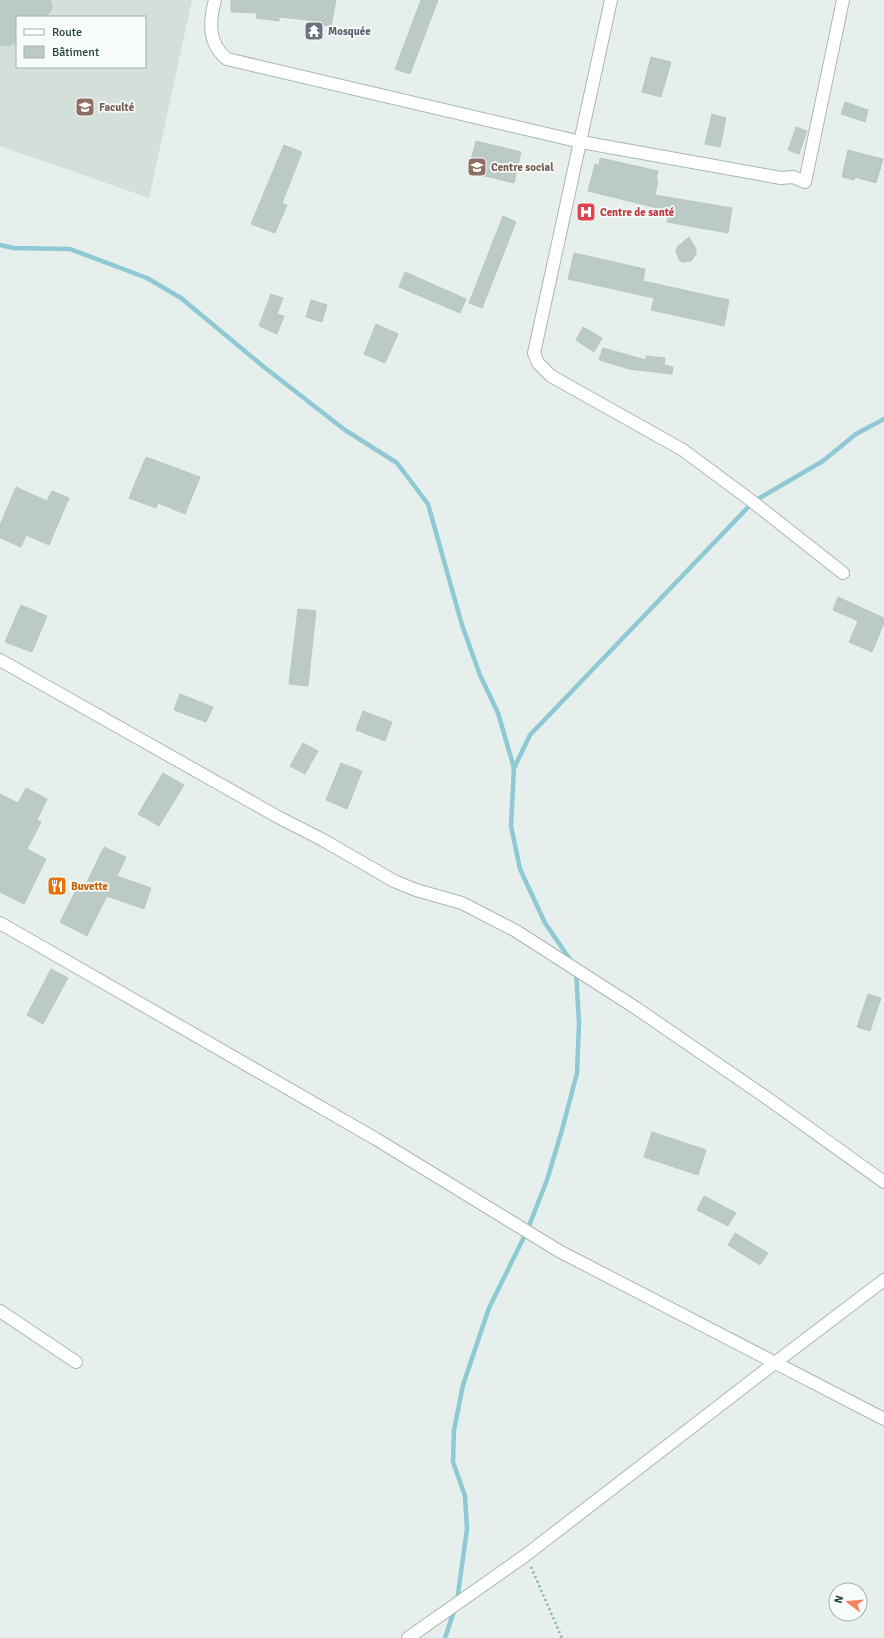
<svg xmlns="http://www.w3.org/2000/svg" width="884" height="1638" viewBox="0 0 884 1638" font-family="Signika,sans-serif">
  <rect width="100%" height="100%" fill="#e6efeb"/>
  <path fill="#d4dfda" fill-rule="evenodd" d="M0,0H192L149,198L0,146ZM17,17H145V67H17Z"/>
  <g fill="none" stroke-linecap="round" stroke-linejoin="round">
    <g stroke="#8ec9d4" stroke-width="4.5">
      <path d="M0,245L14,248L70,249L147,278L181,298L264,367L345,430L397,463L428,504L462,625L480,675L498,713L514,768"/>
      <path d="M571,961L545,923L520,869L511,826L514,768L530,735L753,502L823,461L856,434L884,419"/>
      <path d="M457,1601L467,1529L465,1496L453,1462L454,1430L463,1385L489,1308L527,1231L547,1180L562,1130L577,1073L579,1023L576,971"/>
      <path d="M445,1638L455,1608"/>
    </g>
  </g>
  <g fill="#bbcac4" stroke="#b8c9c2">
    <path d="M0,0H50L52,6L51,11L44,17H17V40L10,46L0,45Z"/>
    <path d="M231,0H336L331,26L317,24V21L279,17V21L256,18L257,13L231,12Z"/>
    <path d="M421,0H438L410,74L395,69Z"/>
    <path d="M651,57L671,62L661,97L642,92Z"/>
    <path d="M845,102L868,110L865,122L841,114Z"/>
    <path d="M712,114L726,118L720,147L705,144Z"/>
    <path d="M796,127L807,131L799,154L788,150Z"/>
    <path d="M476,141L521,152L514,183L468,172Z"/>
    <path d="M284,145L302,152L282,203L287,205L275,233L251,224Z"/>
    <path d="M848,150L883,159L876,183L855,177L854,180L842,177Z"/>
    <path d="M600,158L658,171L656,179L658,180L655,195L732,208L728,233L667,222L669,211L588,191L595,164L599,165Z"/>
    <path d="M503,216L516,222L482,308L469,303Z"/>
    <path d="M689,237L696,249V254L691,261L683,262L679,260L676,251L677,247Z"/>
    <path d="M574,253L645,269L643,281L729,300L724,326L651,310L654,298L568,279Z"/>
    <path d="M405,272L466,299L460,313L399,287Z"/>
    <path d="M271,294L283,298L277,314L284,316L277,334L259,326Z"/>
    <path d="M311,300L327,305L322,322L306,317Z"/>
    <path d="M376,324L398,334L385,363L364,354Z"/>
    <path d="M583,327L602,338L594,352L576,340Z"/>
    <path d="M603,348L646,360V356L665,358L664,365L673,367L672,374L629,369L599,360Z"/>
    <path d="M146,457L200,477L185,514L158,503L156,508L129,498Z"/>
    <path d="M16,487L47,501L52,491L69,498L49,545L26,535L21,547L0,538V525Z"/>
    <path d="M838,597L884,618V623L872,652L849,642L858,621L833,610Z"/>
    <path d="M21,605L47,616L32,652L5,642Z"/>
    <path d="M298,609L316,611L308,686L289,684Z"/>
    <path d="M180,694L213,707L206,722L174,710Z"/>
    <path d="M363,711L392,722L385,741L356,730Z"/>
    <path d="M303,743L318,751L305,774L290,766Z"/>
    <path d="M341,763L362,771L347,809L326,800Z"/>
    <path d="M163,773L184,785L159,826L138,814Z"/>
    <path d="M26,788L47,799L37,820L41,822L27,849L46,859L24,904L0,892V794L18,803Z"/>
    <path d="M104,847L126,857L117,876L151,888L144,909L107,896L87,936L60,922L77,888L83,890Z"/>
    <path d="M51,969L68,978L43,1024L27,1015Z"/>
    <path d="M868,994L881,998L870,1031L857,1027Z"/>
    <path d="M652,1132L706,1150L698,1175L644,1157Z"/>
    <path d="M704,1196L736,1213L728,1226L697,1210Z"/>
    <path d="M735,1233L768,1253L760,1265L728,1245Z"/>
  </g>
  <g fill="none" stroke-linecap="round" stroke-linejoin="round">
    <g stroke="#a8b8b2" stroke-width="14">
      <g id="minor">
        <path d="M215,0C209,22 208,44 227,59L581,142L781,178L793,177L805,182L843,0"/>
        <path d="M611,0L534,353L538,363L551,376L683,450L753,502L843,573"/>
        <path d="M0,660L278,817L323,840L394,881L416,890L462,903L516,931L636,1008L767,1098L884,1182"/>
        <path d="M0,923L376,1139L559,1251L884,1419"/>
        <path d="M0,1311L76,1362"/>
      </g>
    </g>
    <g stroke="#a8b8b2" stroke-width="14">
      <path id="tertiary" d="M408,1638L526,1555L776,1362L884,1280"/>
    </g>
    <path stroke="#86b3a5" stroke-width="2.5" stroke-dasharray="2 3" stroke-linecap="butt" d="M531,1567L562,1638"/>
    <use href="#minor" stroke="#fff" stroke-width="12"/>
    <use href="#tertiary" stroke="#fff" stroke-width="12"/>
  </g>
  <defs>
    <g id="temple-square" transform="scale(1)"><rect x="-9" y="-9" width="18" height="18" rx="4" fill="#6b7280" stroke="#f7fbf9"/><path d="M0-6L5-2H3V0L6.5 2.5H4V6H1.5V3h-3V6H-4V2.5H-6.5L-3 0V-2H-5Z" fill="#fff"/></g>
    <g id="university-square" transform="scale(1)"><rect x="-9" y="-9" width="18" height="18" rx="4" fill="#8d6e63" stroke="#f7fbf9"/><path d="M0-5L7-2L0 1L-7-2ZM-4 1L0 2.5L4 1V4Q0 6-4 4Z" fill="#fff"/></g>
    <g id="school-square" transform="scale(1)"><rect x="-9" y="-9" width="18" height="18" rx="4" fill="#8d6e63" stroke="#f7fbf9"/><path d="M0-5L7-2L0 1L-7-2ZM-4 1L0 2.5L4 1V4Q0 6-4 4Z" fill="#fff"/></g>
    <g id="hospital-square" transform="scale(1)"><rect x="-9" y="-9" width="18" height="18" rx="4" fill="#e0444e" stroke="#f7fbf9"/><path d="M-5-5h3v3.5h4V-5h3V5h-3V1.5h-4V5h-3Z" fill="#fff"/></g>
    <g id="restaurant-square" transform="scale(1)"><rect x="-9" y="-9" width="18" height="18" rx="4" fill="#e8710a" stroke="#f7fbf9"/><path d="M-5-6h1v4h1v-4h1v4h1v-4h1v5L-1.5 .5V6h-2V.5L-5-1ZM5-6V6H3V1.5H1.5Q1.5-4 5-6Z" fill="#fff"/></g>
  </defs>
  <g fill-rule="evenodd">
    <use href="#temple-square" x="314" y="31"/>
    <use href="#university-square" x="85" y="107"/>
    <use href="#school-square" x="477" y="167"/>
    <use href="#hospital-square" x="586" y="212"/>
    <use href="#restaurant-square" x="57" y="886"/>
  </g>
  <g text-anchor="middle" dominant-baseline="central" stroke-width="3.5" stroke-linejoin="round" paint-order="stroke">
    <g font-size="11" font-weight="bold" fill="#5b616d" stroke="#f7fbf9" text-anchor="start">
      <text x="328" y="31">Mosquée</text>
    </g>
    <g font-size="11" font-weight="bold" fill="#785e54" stroke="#f7fbf9" text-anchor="start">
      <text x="99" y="107">Faculté</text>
      <text x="491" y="167">Centre social</text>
    </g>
    <g font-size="11" font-weight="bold" fill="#be3a42" stroke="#f7fbf9" text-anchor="start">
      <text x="600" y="212">Centre de santé</text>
    </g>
    <g font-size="11" font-weight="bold" fill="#c56008" stroke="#f7fbf9" text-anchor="start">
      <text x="71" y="886">Buvette</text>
    </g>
  </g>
  <rect x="16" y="16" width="130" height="52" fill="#f7fbf9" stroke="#a3b1ad"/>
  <rect x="24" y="29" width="20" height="6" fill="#ffffff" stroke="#a3b1ad"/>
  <text x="52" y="36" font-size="12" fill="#24423a">Route</text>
  <rect x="24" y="46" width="20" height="12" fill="#bbcac4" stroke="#a3b1ad"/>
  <text x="52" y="56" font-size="12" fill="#24423a">Bâtiment</text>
  <g transform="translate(848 1602) rotate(286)"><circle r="19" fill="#f7fbf9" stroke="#a3b1ad"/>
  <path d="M0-3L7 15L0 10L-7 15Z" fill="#f4845f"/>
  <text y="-6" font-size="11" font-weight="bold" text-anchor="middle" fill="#24423a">N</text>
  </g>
</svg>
